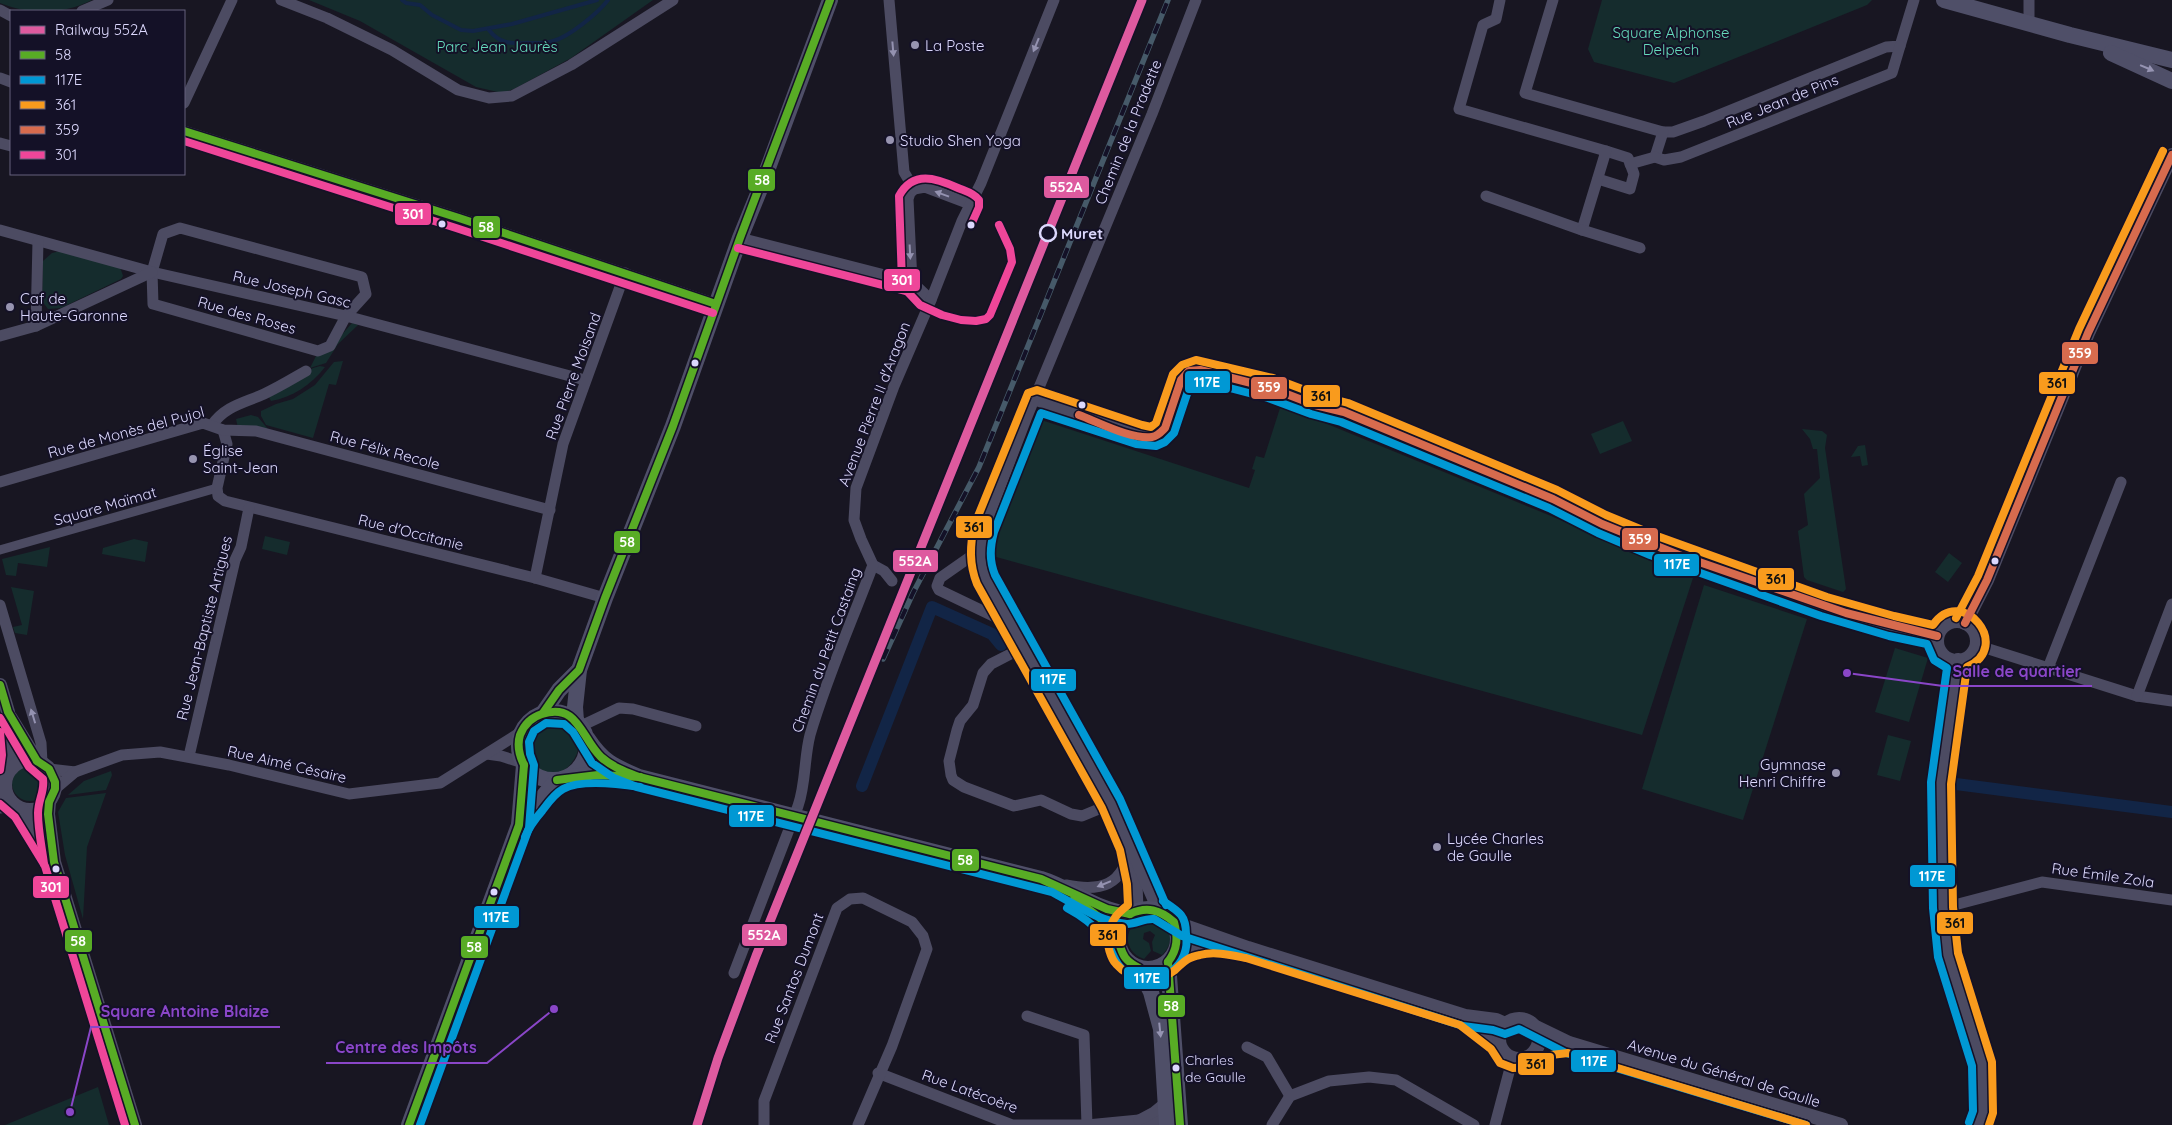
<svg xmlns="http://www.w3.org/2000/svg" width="2172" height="1125" viewBox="0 0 2172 1125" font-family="Quicksand,sans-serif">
  <rect width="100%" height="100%" fill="#181622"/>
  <g fill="#152c2d">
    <path d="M0,0H92C62,15 30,15 0,3Z"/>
    <path d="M309,0H653L571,58L514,89L502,93L476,87L360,21Z"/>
    <path d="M1602,0H1872L1867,5L1674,83L1594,62L1588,49Z"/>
    <path d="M60,251L120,267L123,276L121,279L61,308L48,309L42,301L43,261L52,253Z"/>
    <path d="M352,323L358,325L338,344L326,363L310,368L317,354L339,338Z"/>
    <path d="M343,361L336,385L329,384L313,438L266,425L261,416V411L276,404L293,399L315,385L334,362Z"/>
    <path d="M320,366L325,367C311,385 293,397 271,401L268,395L313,368Z"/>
    <path d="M1281,405L1692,574L1693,578L1642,735L989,555L1035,418L1249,488L1255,470L1252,469L1256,456L1264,458Z"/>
    <path d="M251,415L258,417L268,429L238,428L236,419Z"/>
    <path d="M1623,421L1632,441L1600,454L1591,434Z"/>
    <path d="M1802,429L1822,431L1827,435L1825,448L1846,589L1843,592L1807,580L1804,577L1798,531L1808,525L1804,494L1820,478L1817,449H1813L1810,439Z"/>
    <path d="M1865,445L1868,465L1862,466L1860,456L1851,457L1858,446Z"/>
    <path d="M265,536L290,542L287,555L262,549Z"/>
    <path d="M134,539L148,542L145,562L102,554L103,548Z"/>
    <path d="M50,547L47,567L18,563L16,576L6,575L2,559Z"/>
    <path d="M1949,553L1962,563L1948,582L1935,572Z"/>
    <path d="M1704,585L1807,619L1743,820L1642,789Z"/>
    <path d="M11,587L34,591L27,635L15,633L13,627L22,625Z"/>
    <path d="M1895,648L1928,658L1909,722L1875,712Z"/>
    <path d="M550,721C613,722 558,812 528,755L532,752C530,744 534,738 532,731L537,726Z"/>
    <path d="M1888,735L1911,741L1900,781L1877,775Z"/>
    <circle cx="30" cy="783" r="18"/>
    <path d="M111,771L112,775L106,790L68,795L84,781Z"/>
    <path d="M106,793L87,847L83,919L65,855L58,812L66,798Z"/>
    <path d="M1145,917C1168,916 1179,939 1162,955L1153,951L1152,942L1155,935L1150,931L1144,933L1143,939L1149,943L1151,951L1144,959C1121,951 1124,924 1145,917Z"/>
    <path d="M98,1087L109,1125H5Z"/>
  </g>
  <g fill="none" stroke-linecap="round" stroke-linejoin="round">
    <g stroke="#122546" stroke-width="4">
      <path d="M402,0L406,3L420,5L432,15L461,30L473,31L512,24L597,0"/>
      <path d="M489,30C499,43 510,44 526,43C535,43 544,44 553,41C569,37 598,13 608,0"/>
    </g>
    <g stroke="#122546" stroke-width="12">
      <path d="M1956,784L2172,812"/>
      <path d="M862,786L932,607L992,634L1001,645"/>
    </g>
    <path stroke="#4c4b62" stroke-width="9" d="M0,550L217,488"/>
    <g stroke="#4c4b62" stroke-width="11">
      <path d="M281,0L327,18L392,50L458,90L489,98L512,96L571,65L673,0"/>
      <path d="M889,0L904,172L914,189"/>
      <path d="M1553,0L1525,93L1663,132H1673L1704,121L1886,47L1900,46L1914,0"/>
      <path d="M0,10L11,16"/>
      <path d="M82,11L108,0"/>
      <path d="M2029,24V0"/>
      <path d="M0,78L11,82"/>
      <path d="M184,103L232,0"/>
      <path d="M184,131L459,218L716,304"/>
      <path d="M1663,132L1655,157L1664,160L1681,157L1892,73L1900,46"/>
      <path d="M0,143L11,146"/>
      <path d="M1630,164L1655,157"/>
      <path d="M1598,179L1630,189L1634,174L1628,158L1606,151"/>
      <path d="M914,189L910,193L908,199L912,282L931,300"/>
      <path d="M914,189L925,187L970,204"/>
      <path d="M1486,196L1582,230L1606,151L1459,109L1483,25L1496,19L1500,0"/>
      <path d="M180,228L362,277L366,294L346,316L330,346L318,351L153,304L152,272L163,234Z"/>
      <path d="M0,230L152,272L346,316L585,380"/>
      <path d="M1582,230L1640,248"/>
      <path d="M740,238L912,282"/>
      <path d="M36,326L38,241"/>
      <path d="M0,336L36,326L152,272"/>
      <path d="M1035,400L1139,435C1150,438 1158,438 1165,428L1181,380L1189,371L1200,370L1271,388L1315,405L1344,412L1553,499C1617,535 1688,559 1758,583C1816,604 1876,625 1937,636"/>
      <path d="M212,425C225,406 244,403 264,394C279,387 292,379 306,371"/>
      <path d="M223,430L227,444L217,488L218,496L225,501L535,578L605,598"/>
      <path d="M0,482L203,423L223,430L256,431L550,510"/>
      <path d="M980,550L940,578L937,586L939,590L1012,625"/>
      <path d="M535,578L563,444L625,273"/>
      <path d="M892,581L884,571L873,565L861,539L854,520L856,488L894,386L931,300L962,221L981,183L1054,0"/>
      <path d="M0,605L41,743L42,763"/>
      <path d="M1976,645L2137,696L2172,701"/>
      <path d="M1024,647L991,664L983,673L973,705L960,721L957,730L949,761L951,775L953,780L964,787L1014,806L1041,800L1071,814L1082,816L1111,804"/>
      <path d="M2048,668L2121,482"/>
      <path d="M2137,696L2172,604"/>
      <path d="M581,726L619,708L633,709L696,726"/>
      <path d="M487,754L501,756L523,763"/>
      <path d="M189,756L235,560L241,547L249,508"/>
      <path d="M49,769L75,772"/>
      <path d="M55,789L75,772L122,755L160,752L229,765L349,794L440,783L521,732"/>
      <path d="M0,801L7,795"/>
      <path d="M0,808L16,806"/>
      <path d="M1133,863L1137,883L1138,910"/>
      <path d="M1066,885C1101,892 1123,886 1130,847"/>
      <path d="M1943,908L2042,882L2172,900"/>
      <path d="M1157,909L1111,804L986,579L982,570L980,557L984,529L1026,419L1152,114L1196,0"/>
      <path d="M734,973L798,806C806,783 804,758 810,735C827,677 852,621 873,565"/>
      <path d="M1027,1016L1084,1035L1087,1125"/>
      <path d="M1247,1047L1267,1057L1290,1096"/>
      <path d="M878,1073L1012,1125H1087L1139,1120L1153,1124L1166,1117L1169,1112"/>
      <path d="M1139,1120L1154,1112L1165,1103"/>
      <path d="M764,1125V1101L837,908L850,899L863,898L912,922L923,936L927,949L892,1046L858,1125"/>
      <path d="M1272,1125L1290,1096L1329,1081L1369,1077L1396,1080L1474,1125"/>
      <path d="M1495,1125L1513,1057"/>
    </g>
    <g stroke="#4c4b62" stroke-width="14">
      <circle cx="1957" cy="641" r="20"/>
      <path d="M1965,623L1987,580L2088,333L2172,155"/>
      <path d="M1958,660L1941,783L1943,908L1948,955L1982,1064L1983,1112L1979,1125"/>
      <path d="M0,685L8,712L12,768"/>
      <path d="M10,717L37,761"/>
      <circle cx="30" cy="785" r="25"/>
      <path d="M49,802L48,814L54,862L135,1125"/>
      <path d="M22,810L50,855"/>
      <path d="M1174,922L1248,948L1465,1016L1496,1020L1505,1024"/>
      <path d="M1175,953L1200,944H1222"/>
      <path d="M1468,1017L1499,1042"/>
      <circle cx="1519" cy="1039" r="20"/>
      <path d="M1536,1027L1569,1043L1841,1125"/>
    </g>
    <g stroke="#4f4f68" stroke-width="16">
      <path d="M1944,0L2070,35L2172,60"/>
      <path d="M2111,53L2172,81"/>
      <circle cx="553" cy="746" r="34"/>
      <path d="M543,713L559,690L579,670"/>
      <path d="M576,721L575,707L579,670L605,598L673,426L740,238L762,184L830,0"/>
      <path d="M587,738C603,762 613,766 639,777L1041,879C1071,888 1098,912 1130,914"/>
      <path d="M569,777L602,774L627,776"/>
      <path d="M519,825L557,780"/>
      <path d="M1081,904L1096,915L1117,939"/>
      <circle cx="1148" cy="939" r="30"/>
      <path d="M1168,962L1180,1125"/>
      <path d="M1139,968L1151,992L1161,1029L1167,1125"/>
      <path d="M409,1125L519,825L524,765"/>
    </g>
    <g stroke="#465a69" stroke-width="5.5">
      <path id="rail" d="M883,659L913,593L979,467L1168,0"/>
    </g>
    <use href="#rail" stroke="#141127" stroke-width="4" stroke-dasharray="11" stroke-linecap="butt"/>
    <g stroke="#141127" stroke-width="11">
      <g id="bus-1">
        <path d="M184,131L459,218L716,304"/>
        <path d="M0,685L8,712L37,761"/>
        <path d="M543,713L559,690L579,670L605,598L673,426L740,238L830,0"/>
        <path d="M37,761L49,769L55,782V789L49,802L48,814L54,862L135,1125"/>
        <path d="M524,765C519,755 517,745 520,735C524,725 532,717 542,714C578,702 581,738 601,757C612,767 626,772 639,777L1041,879L1107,909L1130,914"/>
        <path d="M557,780L598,775L640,777"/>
        <path d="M1074,899C1088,909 1103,918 1113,932C1125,948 1116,956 1139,968"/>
        <path d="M1130,914C1147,906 1160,910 1174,922C1178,937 1178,949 1168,962"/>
        <path d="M1168,962L1180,1125"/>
        <path d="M409,1125L519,825L524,765"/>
      </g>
    </g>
    <g stroke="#141127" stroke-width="11">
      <g id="bus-2">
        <path d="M525,837C529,827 535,819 542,811C548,803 554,794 563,789C581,779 620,784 640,787"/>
        <path d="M1166,905L1120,799L995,575C989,560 990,547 994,532L1041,413L1136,444L1156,446L1165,442L1174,433L1190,385L1193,381L1199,380L1268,398L1311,414L1341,422L1549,508L1598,533L1650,555L1821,616L1889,636L1927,644L1934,660L1947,668L1931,782L1933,908L1938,957L1972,1066L1973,1111L1969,1122"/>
        <path d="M1067,908C1080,915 1093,924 1103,936C1114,950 1113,968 1132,975C1162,987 1191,965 1186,934C1186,928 1185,920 1181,915C1177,910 1169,905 1163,901"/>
        <path d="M420,1125L529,828L534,765L530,754L529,742L534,731L546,723L564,724L573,732L592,763L614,778L637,787L1052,892C1076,905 1100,922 1127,924C1137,924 1144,918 1154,919L1182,936L1463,1026L1493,1030L1505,1034L1519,1029L1566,1053L1806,1125"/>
      </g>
    </g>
    <g stroke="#141127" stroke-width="11">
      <g id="bus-3">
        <path d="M1956,618L1978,576L2079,329L2163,151"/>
        <path d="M1806,1125L1568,1053L1551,1055L1531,1067L1513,1068L1500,1063L1491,1049L1460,1025L1246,958C1231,955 1214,951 1200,955C1186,958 1185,961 1175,970C1157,984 1131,981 1116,964C1111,959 1106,943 1108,936C1111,921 1116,914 1128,905L1127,884L1120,850L1102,808L977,584C969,564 970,546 974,526L1028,393L1037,390L1142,425L1151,427L1156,423L1173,374L1182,365L1196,360L1273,378L1318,395L1348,403L1557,490L1606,515L1657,536L1827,597L1894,616L1933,625C1961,584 2014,646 1967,667L1951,784L1953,907L1958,953L1992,1062L1993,1113L1989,1125"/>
      </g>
    </g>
    <g stroke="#141127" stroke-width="11">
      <g id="bus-4">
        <path d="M1079,415C1098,422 1132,440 1152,437C1158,436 1161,432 1165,428L1181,380L1189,371L1200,370L1271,388L1315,405L1344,412L1553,499L1602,524L1679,555L1846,613L1937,636"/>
        <path d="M1965,623L1987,580L2088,333L2172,155"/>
      </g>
    </g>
    <g stroke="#141127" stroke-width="11">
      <g id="bus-5">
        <path d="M184,141L456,228L713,313"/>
        <path d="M971,225L979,207V200C974,193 965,191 958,188C936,178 913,170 899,196L902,282L904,288L920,305L942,315L961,320L976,321L986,319L990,315L1012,262L1010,249L999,225"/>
        <path d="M738,248L910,292"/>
        <path d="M0,718L29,767L43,779C45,791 38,800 38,813C38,830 42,848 44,864"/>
        <path d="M0,732L2,755L0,770"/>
        <path d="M0,804L15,817L45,866L125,1125"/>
      </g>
    </g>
    <use href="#bus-1" stroke="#58ac25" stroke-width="8"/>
    <use href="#bus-2" stroke="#0098d4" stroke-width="8"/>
    <use href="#bus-3" stroke="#f99b1d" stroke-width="8"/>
    <use href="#bus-4" stroke="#d76b4e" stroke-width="8"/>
    <use href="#bus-5" stroke="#ef4699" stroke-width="8"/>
    <g stroke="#141127" stroke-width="12">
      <path id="rail-1" d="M697,1125L718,1058L756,956L1142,0"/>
    </g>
    <use href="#rail-1" stroke="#de5a9f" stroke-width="9"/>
  </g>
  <defs><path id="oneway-solid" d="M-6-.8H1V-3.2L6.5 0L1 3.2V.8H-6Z" transform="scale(1.25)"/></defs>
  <g fill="#9492b0">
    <use href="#oneway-solid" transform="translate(1036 45) rotate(112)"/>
    <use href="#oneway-solid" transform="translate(893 49) rotate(85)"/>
    <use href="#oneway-solid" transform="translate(942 194) rotate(-160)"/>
    <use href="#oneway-solid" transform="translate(910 252) rotate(87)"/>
    <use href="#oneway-solid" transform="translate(33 716) rotate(-107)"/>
    <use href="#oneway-solid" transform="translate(1104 884) rotate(158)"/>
  </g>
  <g fill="#9694b2">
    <use href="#oneway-solid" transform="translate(2147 68) rotate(23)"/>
    <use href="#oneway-solid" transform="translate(1160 1030) rotate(84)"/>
  </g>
  <g fill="#9794b0" stroke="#141127" stroke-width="2">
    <circle cx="915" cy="45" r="5"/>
    <circle cx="890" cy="140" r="5"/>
    <circle cx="10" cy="307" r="5"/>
    <circle cx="193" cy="459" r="5"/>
    <circle cx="1836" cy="773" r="5"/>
    <circle cx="1437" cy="847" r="5"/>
  </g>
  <g fill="#dcd8fd" stroke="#141127" stroke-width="2">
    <circle cx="442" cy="224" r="4.5"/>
    <circle cx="971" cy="225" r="4.5"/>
    <circle cx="695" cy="363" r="4.5"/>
    <circle cx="1082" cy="405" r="4.5"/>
    <circle cx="1995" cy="561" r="4.5"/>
    <circle cx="56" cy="869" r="4.5"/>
    <circle cx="494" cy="892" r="4.5"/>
    <circle cx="1176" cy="1068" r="4.5"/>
  </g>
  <circle fill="#141127" stroke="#dcd8fd" stroke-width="2.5" cx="1048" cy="233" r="8"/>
  <g text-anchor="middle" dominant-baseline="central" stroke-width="4" stroke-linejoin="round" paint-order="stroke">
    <g font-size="14" fill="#dcd8fd" stroke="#141127" text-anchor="start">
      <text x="1185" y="1060">Charles<tspan x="1185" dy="17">de Gaulle</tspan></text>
    </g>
    <g font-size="15" fill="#66dbbc" stroke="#141127">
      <text x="1671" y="32">Square Alphonse<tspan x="1671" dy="17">Delpech</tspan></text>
      <text x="497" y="46">Parc Jean Jaurès</text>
    </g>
    <g font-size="15" fill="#dcd8fd" stroke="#141127" text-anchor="start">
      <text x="925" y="45">La Poste</text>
      <text x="900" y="140">Studio Shen Yoga</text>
      <text x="20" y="298">Caf de<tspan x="20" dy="17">Haute-Garonne</tspan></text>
      <text x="203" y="450">Église<tspan x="203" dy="17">Saint-Jean</tspan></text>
      <text x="1826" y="764" text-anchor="end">Gymnase<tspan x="1826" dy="17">Henri Chiffre</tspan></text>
      <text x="1447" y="838">Lycée Charles<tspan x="1447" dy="17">de Gaulle</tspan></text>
    </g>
    <g font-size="15" fill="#dcd8fd" stroke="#141127">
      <text transform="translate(1782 101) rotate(-22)">Rue Jean de Pins</text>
      <text transform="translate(1128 132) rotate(-68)">Chemin de la Pradette</text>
      <text transform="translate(292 289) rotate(13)">Rue Joseph Gasc</text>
      <text transform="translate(247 315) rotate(16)">Rue des Roses</text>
      <text transform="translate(573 376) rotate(-70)">Rue Pierre Moisand</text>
      <text transform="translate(874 404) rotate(-69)">Avenue Pierre II d'Aragon</text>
      <text transform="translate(126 432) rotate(-15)">Rue de Monès del Pujol</text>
      <text transform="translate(385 450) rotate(15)">Rue Félix Recole</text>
      <text transform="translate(105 506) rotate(-16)">Square Maïmat</text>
      <text transform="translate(411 532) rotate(14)">Rue d'Occitanie</text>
      <text transform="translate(204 628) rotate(-76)">Rue Jean-Baptiste Artigues</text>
      <text transform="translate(826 650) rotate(-70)">Chemin du Petit Castaing</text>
      <text transform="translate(287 764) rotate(13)">Rue Aimé Césaire</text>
      <text transform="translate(2103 875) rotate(8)">Rue Émile Zola</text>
      <text transform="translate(794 978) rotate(-69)">Rue Santos Dumont</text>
      <text transform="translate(1724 1073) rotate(17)">Avenue du Général de Gaulle</text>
      <text transform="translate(970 1091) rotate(20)">Rue Latécoère</text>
    </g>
    <g font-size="15" font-weight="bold" fill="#dcd8fd" stroke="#141127" text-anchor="start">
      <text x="1061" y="233">Muret</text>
    </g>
  </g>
  <path fill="none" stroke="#8a46c8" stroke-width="2" d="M1847 673L1943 686H2092M70 1112L91 1027H280M554 1009L487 1063H326"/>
  <g fill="#8a46c8" stroke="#141127" stroke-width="2">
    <circle cx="1847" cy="673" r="5"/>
    <circle cx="70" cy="1112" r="5"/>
    <circle cx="554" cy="1009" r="5"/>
  </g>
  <g font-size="16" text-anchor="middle" font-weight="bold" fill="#8a46c8" stroke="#141127" stroke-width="4" stroke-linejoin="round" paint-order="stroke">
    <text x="2017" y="677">Salle de quartier</text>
    <text x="185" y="1017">Square Antoine Blaize</text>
    <text x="406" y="1053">Centre des Impôts</text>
  </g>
  <g stroke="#141127" stroke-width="2">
    <rect x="747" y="168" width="29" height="24" rx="5" fill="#58ac25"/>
    <rect x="1043" y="175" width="47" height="24" rx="5" fill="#de5a9f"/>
    <rect x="394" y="202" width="38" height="24" rx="5" fill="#ef4699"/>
    <rect x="472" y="215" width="29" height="24" rx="5" fill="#58ac25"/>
    <rect x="883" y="268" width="38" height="24" rx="5" fill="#ef4699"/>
    <rect x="2061" y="341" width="38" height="24" rx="5" fill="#d76b4e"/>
    <rect x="1184" y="370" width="47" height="24" rx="5" fill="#0098d4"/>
    <rect x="2038" y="371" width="38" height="24" rx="5" fill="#f99b1d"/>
    <rect x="1250" y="376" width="38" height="24" rx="5" fill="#d76b4e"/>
    <rect x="1302" y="384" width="39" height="24" rx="5" fill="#f99b1d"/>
    <rect x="955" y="515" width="38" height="24" rx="5" fill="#f99b1d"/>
    <rect x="1621" y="527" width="38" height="24" rx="5" fill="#d76b4e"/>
    <rect x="613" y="530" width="28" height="24" rx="5" fill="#58ac25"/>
    <rect x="892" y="549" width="47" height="24" rx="5" fill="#de5a9f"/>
    <rect x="1653" y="553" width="47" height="24" rx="5" fill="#0098d4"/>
    <rect x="1757" y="567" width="38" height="24" rx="5" fill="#f99b1d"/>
    <rect x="1030" y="668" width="47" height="24" rx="5" fill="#0098d4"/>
    <rect x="728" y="804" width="47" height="24" rx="5" fill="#0098d4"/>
    <rect x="951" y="848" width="29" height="24" rx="5" fill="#58ac25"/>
    <rect x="1909" y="864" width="47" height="24" rx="5" fill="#0098d4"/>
    <rect x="32" y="875" width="38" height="24" rx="5" fill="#ef4699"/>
    <rect x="473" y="905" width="47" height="24" rx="5" fill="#0098d4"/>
    <rect x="1936" y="911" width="38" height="24" rx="5" fill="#f99b1d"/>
    <rect x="741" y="923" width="47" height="24" rx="5" fill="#de5a9f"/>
    <rect x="1089" y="923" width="38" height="24" rx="5" fill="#f99b1d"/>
    <rect x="64" y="929" width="29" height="24" rx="5" fill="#58ac25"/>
    <rect x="460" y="935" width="29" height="24" rx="5" fill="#58ac25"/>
    <rect x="1123" y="966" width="47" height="24" rx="5" fill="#0098d4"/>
    <rect x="1157" y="994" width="29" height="24" rx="5" fill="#58ac25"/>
    <rect x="1570" y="1049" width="47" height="24" rx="5" fill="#0098d4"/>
    <rect x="1517" y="1052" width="38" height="24" rx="5" fill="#f99b1d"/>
  </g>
  <g font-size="14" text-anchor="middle" font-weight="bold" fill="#fff">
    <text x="762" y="185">58</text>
    <text x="1066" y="192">552A</text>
    <text x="413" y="219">301</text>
    <text x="486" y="232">58</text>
    <text x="902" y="285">301</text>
    <text x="2080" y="358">359</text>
    <text x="1207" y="387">117E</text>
    <text x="1269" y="392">359</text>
    <text x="1640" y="544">359</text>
    <text x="627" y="547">58</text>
    <text x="915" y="566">552A</text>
    <text x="1677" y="569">117E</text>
    <text x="1053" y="684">117E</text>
    <text x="751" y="821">117E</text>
    <text x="965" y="865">58</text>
    <text x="1932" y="881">117E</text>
    <text x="51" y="892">301</text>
    <text x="496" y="922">117E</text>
    <text x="764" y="940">552A</text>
    <text x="78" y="946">58</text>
    <text x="474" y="952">58</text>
    <text x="1147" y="983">117E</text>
    <text x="1171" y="1011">58</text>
    <text x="1594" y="1066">117E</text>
  </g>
  <g font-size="14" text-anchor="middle" font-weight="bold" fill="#111">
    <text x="2057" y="388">361</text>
    <text x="1321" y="401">361</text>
    <text x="974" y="532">361</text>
    <text x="1776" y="584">361</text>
    <text x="1955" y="928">361</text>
    <text x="1108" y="940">361</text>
    <text x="1536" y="1069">361</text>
  </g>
  <rect x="10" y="10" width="175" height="165" fill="#141127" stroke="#64617d"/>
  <rect x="20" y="26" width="25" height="8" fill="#de5a9f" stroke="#64617d"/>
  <text x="55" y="35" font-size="15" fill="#dcd8fd">Railway 552A</text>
  <rect x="20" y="51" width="25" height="8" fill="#58ac25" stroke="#64617d"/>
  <text x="55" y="60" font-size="15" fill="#dcd8fd">58</text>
  <rect x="20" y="76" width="25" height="8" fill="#0098d4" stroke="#64617d"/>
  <text x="55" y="85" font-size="15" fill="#dcd8fd">117E</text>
  <rect x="20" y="101" width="25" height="8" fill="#f99b1d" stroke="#64617d"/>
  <text x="55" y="110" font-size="15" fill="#dcd8fd">361</text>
  <rect x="20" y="126" width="25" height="8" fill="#d76b4e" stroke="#64617d"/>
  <text x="55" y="135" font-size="15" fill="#dcd8fd">359</text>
  <rect x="20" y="151" width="25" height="8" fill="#ef4699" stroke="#64617d"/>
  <text x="55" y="160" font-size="15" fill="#dcd8fd">301</text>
</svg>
